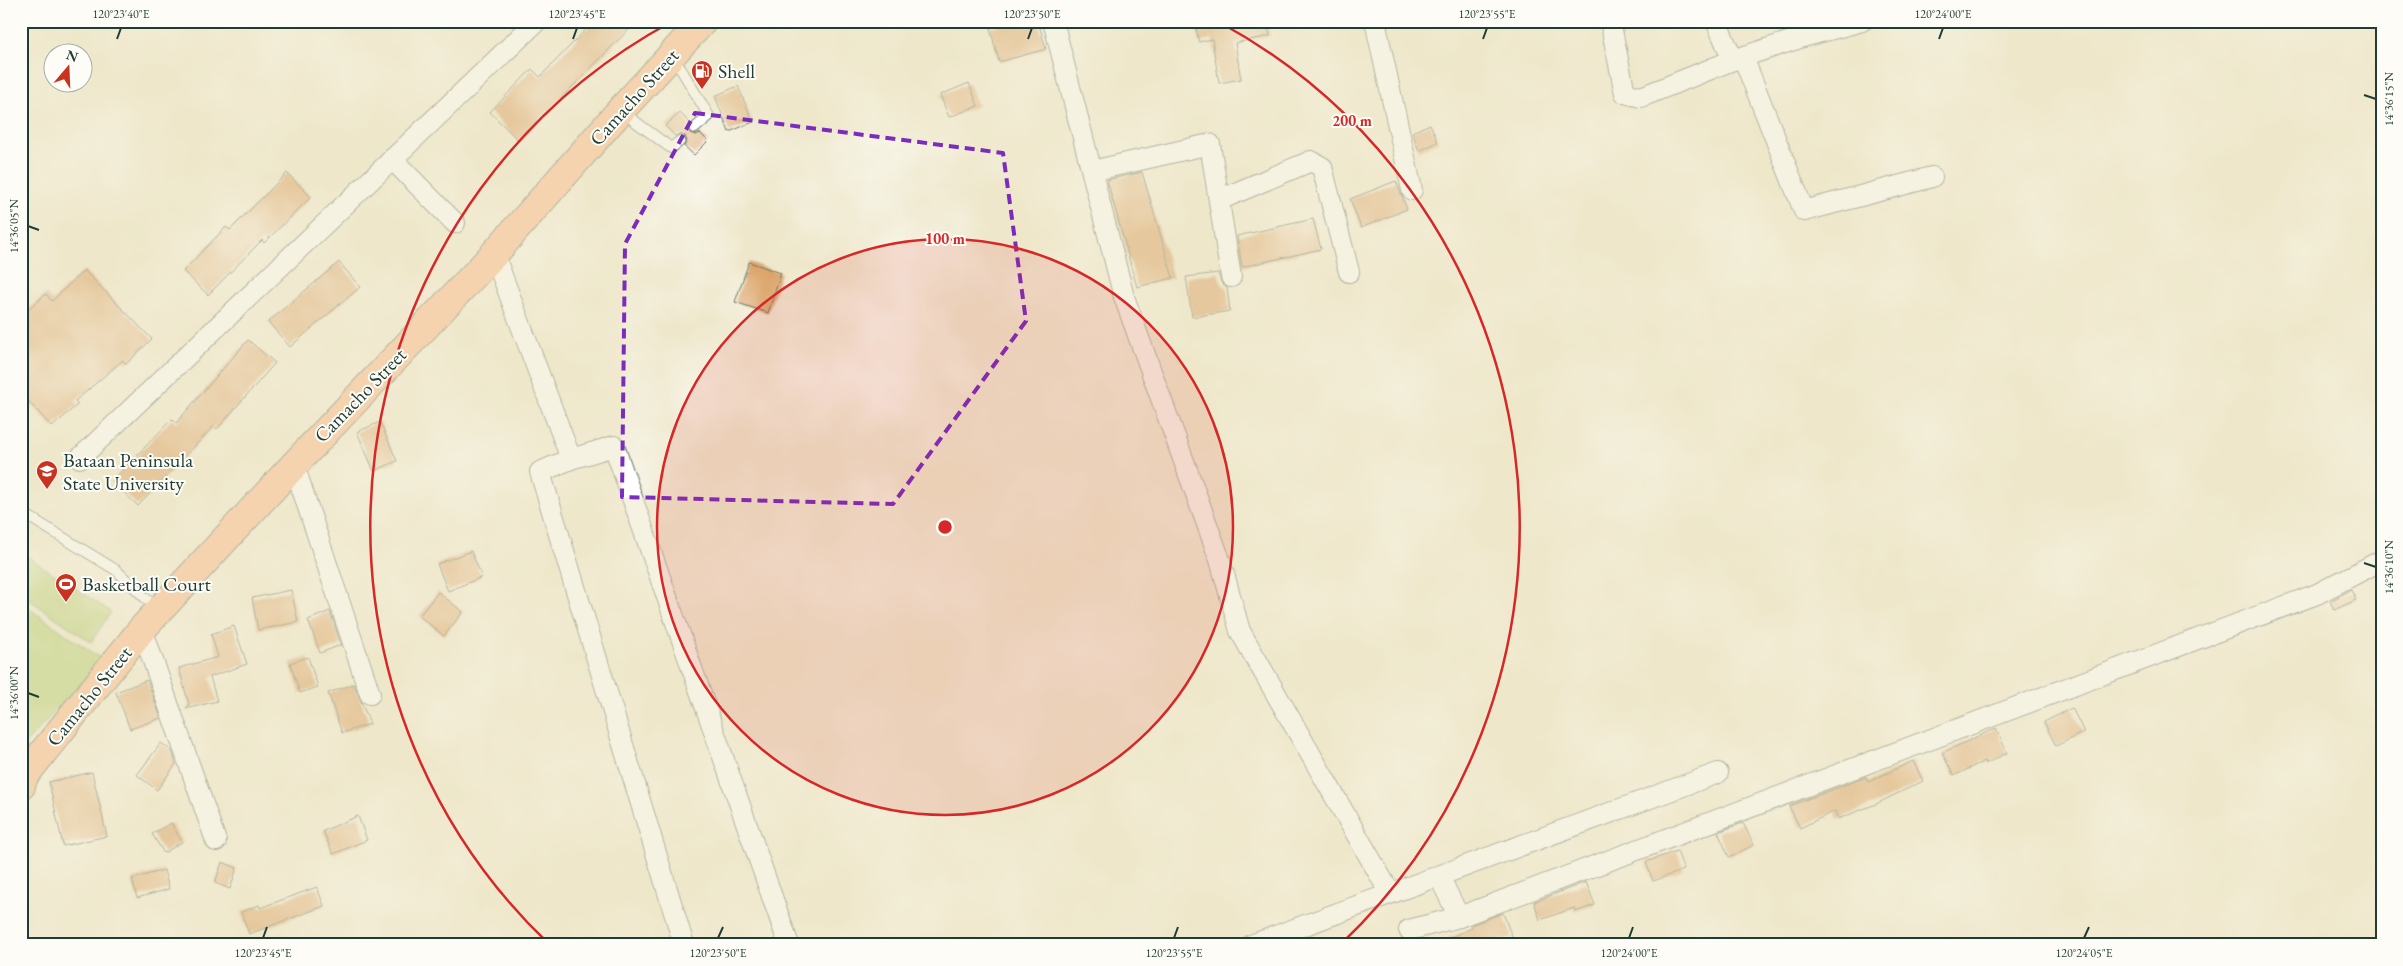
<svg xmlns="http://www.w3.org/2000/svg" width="2403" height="966" viewBox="0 0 2403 966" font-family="'EB Garamond',serif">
  <rect width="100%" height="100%" fill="#fdfcf7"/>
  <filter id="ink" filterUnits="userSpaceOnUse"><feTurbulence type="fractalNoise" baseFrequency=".02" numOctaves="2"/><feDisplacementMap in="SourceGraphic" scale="10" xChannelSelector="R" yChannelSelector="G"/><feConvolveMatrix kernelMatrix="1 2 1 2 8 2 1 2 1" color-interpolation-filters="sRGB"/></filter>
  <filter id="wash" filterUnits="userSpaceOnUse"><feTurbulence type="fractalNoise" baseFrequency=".0096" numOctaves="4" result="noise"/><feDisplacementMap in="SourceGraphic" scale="20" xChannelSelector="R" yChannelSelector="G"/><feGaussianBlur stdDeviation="1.12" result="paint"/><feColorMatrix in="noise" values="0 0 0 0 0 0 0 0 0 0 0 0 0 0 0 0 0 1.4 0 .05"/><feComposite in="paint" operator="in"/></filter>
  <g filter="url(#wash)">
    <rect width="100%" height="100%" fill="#eee7cb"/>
    <g fill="#b7cf75" stroke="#6b8654">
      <path d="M28,557L111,612L91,642L21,594V567Z"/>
      <path d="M21,603L103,660L21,748Z"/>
    </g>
    <g id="blocks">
      <g fill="#dba368">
        <path d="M594,21H637L519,141L490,112L532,69L540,77Z"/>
        <path d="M1014,21H1038L1046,49L999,62L990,28Z"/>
        <path d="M1207,21H1267L1270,36L1235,43L1241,79L1219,83L1212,39L1199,42L1195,24Z"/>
        <path d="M969,83L978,106L949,117L940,95Z"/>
        <path d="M738,86L753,122L729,132L715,96Z"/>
        <path d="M680,113L690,123L688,129L690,133L696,135L700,133L708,141L694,155L684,146L687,141L685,136L680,134L675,136L665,126Z"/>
        <path d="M1430,124L1438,142L1419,151L1412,132Z"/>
        <path d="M1142,172L1173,278L1137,287L1107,180Z"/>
        <path d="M287,173L311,197L264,243L262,240L208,295L183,271L226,227L230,230Z"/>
        <path d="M1396,181L1407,209L1361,228L1350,199Z"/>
        <path d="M1313,219L1321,249L1242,267L1237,236Z"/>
        <path d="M339,262L360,287L290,347L268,322Z"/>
        <path d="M749,262L781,273L768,313L735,302Z"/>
        <path d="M84,270L152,339L126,364L123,360L75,401L78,404L52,427L21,393V315L46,294L52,301Z"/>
        <path d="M1218,273L1222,284L1227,288L1230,311L1192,317L1186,277Z"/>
        <path d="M248,340L275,363L217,429L214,426L138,506L112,481L172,419L176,423Z"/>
        <path d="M380,422L397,461L374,471L357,432Z"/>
        <path d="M471,551L482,577L448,591L437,564Z"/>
        <path d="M291,590L298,622L258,630L252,598Z"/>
        <path d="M2351,590L2356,600L2334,610L2330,601Z"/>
        <path d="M438,592L463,612L444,636L419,616Z"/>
        <path d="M330,611L341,645L320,653L308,620Z"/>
        <path d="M234,626L247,664L210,677L217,701L186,709L189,705L179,668L218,657L211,634Z"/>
        <path d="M308,657L318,687L300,693L290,663Z"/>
        <path d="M147,680L161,718L130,729L116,692Z"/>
        <path d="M354,684L370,724L342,733L328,693Z"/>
        <path d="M2072,708L2084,732L2056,746L2044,722Z"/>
        <path d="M1996,728L2007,753L1985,764L1984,761L1954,776L1942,753Z"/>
        <path d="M161,743L172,751L176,764L157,790L137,775Z"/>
        <path d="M1913,761L1923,781L1876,804L1838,819L1835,811L1800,828L1789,806L1866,777L1868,782Z"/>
        <path d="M92,772L107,836L63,846L49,782Z"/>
        <path d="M358,816L367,840L333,854L323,831Z"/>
        <path d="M171,823L182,842L164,853L152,834Z"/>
        <path d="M1743,823L1754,845L1729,857L1718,832Z"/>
        <path d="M1677,851L1684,870L1653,881L1646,862Z"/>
        <path d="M222,862L237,868L230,889L215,883Z"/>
        <path d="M164,870L169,889L137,898L132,879Z"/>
        <path d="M1586,882L1595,905L1575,912L1574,908L1540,920L1534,902Z"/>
        <path d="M317,887L324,906L249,934L241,912L259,905L260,908Z"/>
        <path d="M1503,913L1512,937L1488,945H1432L1472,928L1471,925Z"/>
      </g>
    </g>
  </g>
  <g filter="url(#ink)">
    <use href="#blocks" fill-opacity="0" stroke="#677869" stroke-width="1"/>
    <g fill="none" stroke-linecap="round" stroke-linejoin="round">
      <g stroke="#677869" stroke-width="12">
        <g id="lane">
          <path d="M673,56L709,116L695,128"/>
          <path d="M621,111L671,148L680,141"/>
          <path d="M21,515L31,518L116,570L158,610"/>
        </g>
      </g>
      <g stroke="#677869" stroke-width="22">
        <g id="street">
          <path d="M1053,21L1124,297L1220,560L1240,631L1390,893"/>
          <path d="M1375,21L1412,190"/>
          <path d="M1610,21L1625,93L1641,97L1733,60L1806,36L1862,21"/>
          <path d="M1716,21L1733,60"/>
          <path d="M1743,57L1804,211L1932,177"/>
          <path d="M392,159L455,223"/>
          <path d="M1092,171L1210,144L1231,277"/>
          <path d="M1219,200L1311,161L1322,167L1349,272"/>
          <path d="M494,254L571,459"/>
          <path d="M80,458L537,21"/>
          <path d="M294,465L370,694"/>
          <path d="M142,629L216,841"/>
          <path d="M1439,876L1459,917"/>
          <path d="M1409,930L1459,917L2317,594L2382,560"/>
          <path d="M684,945L540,472L571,459L614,446L789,945"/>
          <path d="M1251,945L1718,773"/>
        </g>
      </g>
      <g stroke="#677869" stroke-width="30">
        <path id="primary" d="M21,786L24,776L142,629L294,465L494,254L620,111L703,21"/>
      </g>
      <use href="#lane" stroke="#fff" stroke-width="10"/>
      <use href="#street" stroke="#fff" stroke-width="20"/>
      <use href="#primary" stroke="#fbbb8d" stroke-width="28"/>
    </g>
  </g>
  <path d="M0 0H2403V966H0ZM695,113L1003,153L1026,321L893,504L622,497L625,244Z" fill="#eee7cb" fill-opacity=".55" fill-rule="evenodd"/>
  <path fill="none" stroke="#7b2cbf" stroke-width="4" stroke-dasharray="10 6" stroke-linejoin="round" d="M695,113L1003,153L1026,321L893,504L622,497L625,244Z"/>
  <path fill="none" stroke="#1f3d34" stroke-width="2" d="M117,39L121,28M573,39L577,28M1028,39L1032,28M1483,39L1487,28M1939,39L1943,28M2364,95L2376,99M28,226L39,230M2364,563L2376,567M28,693L39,697M263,938L267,927M718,938L723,927M1174,938L1178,927M1629,938L1633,927M2084,938L2089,927"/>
  <circle cx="945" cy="527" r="288" fill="#d62828" fill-opacity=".12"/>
  <g fill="none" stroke="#d62828" stroke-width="2.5">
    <circle cx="945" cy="527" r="288"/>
    <path d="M549 944A575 575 0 0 1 671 22M1219 22A575 575 0 0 1 1341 944"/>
  </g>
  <defs>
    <g id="fuel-pin" transform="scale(1.125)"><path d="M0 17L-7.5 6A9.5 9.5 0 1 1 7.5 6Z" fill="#c8321e" stroke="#fdfcf7"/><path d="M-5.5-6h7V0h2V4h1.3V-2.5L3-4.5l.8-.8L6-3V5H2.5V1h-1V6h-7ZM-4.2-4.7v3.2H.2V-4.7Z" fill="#fff"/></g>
    <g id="university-pin" transform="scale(1.125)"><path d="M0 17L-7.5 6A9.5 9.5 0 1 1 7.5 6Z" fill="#c8321e" stroke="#fdfcf7"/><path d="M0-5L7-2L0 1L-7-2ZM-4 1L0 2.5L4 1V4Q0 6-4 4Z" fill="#fff"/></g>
    <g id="stadium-pin" transform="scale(1.125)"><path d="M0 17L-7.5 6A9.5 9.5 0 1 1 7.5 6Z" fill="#c8321e" stroke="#fdfcf7"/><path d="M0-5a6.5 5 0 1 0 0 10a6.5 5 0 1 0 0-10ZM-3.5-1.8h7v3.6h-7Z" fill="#fff"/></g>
  </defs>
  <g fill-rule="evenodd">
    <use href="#fuel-pin" x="702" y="71"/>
    <use href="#university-pin" x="47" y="471"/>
    <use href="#stadium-pin" x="66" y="584"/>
  </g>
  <g text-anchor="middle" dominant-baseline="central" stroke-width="4" stroke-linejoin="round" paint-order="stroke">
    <g font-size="20" fill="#1f3d34" stroke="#fdfcf7" text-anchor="start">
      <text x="718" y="71">Shell</text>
      <text x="63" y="460">Bataan Peninsula<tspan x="63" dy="23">State University</tspan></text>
      <text x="82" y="584">Basketball Court</text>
    </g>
    <g font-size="20" fill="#1f3d34" stroke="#fdfcf7">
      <text transform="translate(634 97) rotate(-48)">Camacho Street</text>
      <text transform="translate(360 395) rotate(-46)">Camacho Street</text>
      <text transform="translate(89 696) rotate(-51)">Camacho Street</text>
    </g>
  </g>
  <circle cx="945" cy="527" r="8" fill="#d62828" stroke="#fdfcf7" stroke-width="2.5"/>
  <g font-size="15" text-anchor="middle" font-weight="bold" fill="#d62828" stroke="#fdfcf7" stroke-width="4" stroke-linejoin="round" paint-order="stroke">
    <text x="1352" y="126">200 m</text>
    <text x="945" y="244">100 m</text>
  </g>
  <rect width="2403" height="966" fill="none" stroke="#fdfcf7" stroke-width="55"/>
  <g transform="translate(68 68) rotate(19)"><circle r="24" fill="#fdfcf7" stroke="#a4b0a9"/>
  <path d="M0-4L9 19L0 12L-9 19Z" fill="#c8321e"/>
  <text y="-8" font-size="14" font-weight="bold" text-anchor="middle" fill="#1f3d34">N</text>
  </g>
  <rect x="28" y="28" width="2348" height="910" fill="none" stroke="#1f3d34" stroke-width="2"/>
  <g font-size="12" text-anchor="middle" fill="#1f3d34">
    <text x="121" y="18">120°23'40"E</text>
    <text x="577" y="18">120°23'45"E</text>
    <text x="1032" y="18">120°23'50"E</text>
    <text x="1487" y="18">120°23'55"E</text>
    <text x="1943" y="18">120°24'00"E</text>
    <text transform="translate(2389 99) rotate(-90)" y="4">14°36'15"N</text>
    <text transform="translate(14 226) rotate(-90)" y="4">14°36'05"N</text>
    <text transform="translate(2389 567) rotate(-90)" y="4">14°36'10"N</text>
    <text transform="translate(14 693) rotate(-90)" y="4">14°36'00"N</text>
    <text x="263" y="957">120°23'45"E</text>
    <text x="718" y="957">120°23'50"E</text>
    <text x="1174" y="957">120°23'55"E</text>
    <text x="1629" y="957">120°24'00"E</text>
    <text x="2084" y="957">120°24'05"E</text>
  </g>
</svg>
